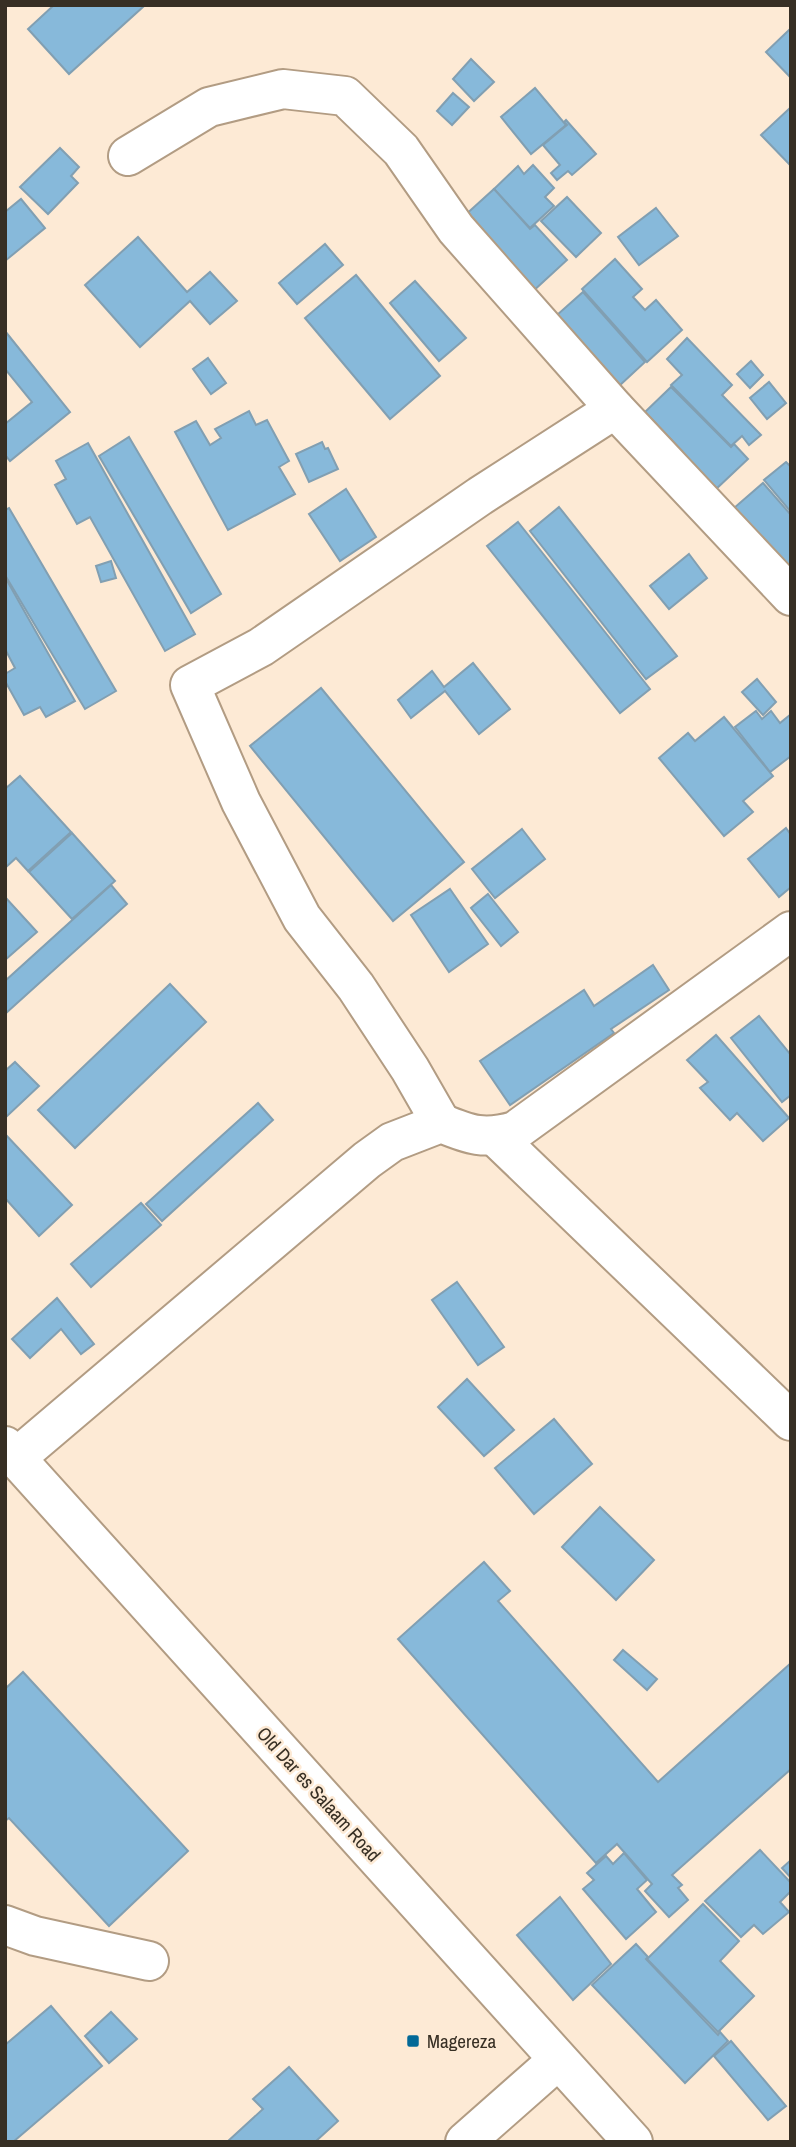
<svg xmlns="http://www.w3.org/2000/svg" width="796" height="2147" viewBox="0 0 796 2147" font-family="'Archivo Narrow',sans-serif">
  <rect width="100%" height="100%" fill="#fdead5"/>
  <g fill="#87b9da" stroke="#819fb2" stroke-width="2">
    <path d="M54,5H144V6L69,74L28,29Z"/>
    <path d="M791,28V78L766,52Z"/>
    <path d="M471,59L494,82L474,101L453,79Z"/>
    <path d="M535,88L566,125L531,154L501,117Z"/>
    <path d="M453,93L469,107L452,125L437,111Z"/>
    <path d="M791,107V166L761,135Z"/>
    <path d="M566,120L596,154L572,175L568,171L557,180L551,173L560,165L543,145L567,125L564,122Z"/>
    <path d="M60,148L79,167L71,176L78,183L48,214L20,187Z"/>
    <path d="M533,165L554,188L545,197L554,206L530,228L494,189L518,166L524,174Z"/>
    <path d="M494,189L530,229L535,225L567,260L531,293L463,217Z"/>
    <path d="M567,197L601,233L576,257L541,221Z"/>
    <path d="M21,199L45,228L5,261V212Z"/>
    <path d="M656,208L678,236L639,265L618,237Z"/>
    <path d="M138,237L187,292L210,272L237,301L210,324L190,301L140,347L85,285Z"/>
    <path d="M325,244L343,265L297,304L279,283Z"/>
    <path d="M615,259L642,289L633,297L645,310L656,300L682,330L647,362L582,289Z"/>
    <path d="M356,275L440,376L390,419L305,318Z"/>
    <path d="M415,281L466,338L439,361L390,303Z"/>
    <path d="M583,292L645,362L619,386L557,315Z"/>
    <path d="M5,331L70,412L10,461L5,455V424L32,402L5,369Z"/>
    <path d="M687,338L732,385L722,395L761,435L749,445L742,436L731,446L671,385L682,375L667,359Z"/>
    <path d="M208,358L226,383L211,394L193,369Z"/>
    <path d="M751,361L763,375L750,388L737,374Z"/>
    <path d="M769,382L786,403L767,419L750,398Z"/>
    <path d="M671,387L731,447L734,444L748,459L715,490L680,453L682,451L645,412Z"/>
    <path d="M249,411L256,425L267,420L289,461L279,467L295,494L228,530L175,432L196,421L210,445L221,438L215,429Z"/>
    <path d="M129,437L221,594L191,613L99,456Z"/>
    <path d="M322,442L325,449L328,448L338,469L309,482L296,454Z"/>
    <path d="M88,443L195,634L165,651L90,517L77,524L55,485L66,479L56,461Z"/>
    <path d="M786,462L791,467V512L764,480Z"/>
    <path d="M763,483L791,515V573L734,508Z"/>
    <path d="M346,489L376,537L340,561L309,514Z"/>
    <path d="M559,507L677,656L646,679L530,531Z"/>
    <path d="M9,508L116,691L85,709L5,575V510Z"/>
    <path d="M518,522L650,689L620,713L487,546Z"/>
    <path d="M689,554L707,578L669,609L650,586Z"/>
    <path d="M111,561L116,578L101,582L96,566Z"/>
    <path d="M5,577L75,701L46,717L40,707L24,715L5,681V674L15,668L5,649Z"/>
    <path d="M473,663L510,709L479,734L445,691L411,718L398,700L432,671L444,687Z"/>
    <path d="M757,679L776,702L763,715L742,692Z"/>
    <path d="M321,688L464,862L393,921L250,746Z"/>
    <path d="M756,711L762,719L771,711L780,723L791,714V756L770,772L735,727Z"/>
    <path d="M724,717L773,776L743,801L753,812L724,836L659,758L688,733L695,741Z"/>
    <path d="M20,776L71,832L28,871L16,858L5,868V789Z"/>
    <path d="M786,828L791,835V887L779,897L748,859Z"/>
    <path d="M522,829L545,859L495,898L472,869Z"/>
    <path d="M72,833L115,881L72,919L29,872Z"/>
    <path d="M111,885L127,904L5,1014V981Z"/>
    <path d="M450,889L488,944L449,972L411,915Z"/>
    <path d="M488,894L518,932L501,946L471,908Z"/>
    <path d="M5,897L37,932L5,960Z"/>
    <path d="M653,965L669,990L611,1029L614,1033L510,1105L480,1061L584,990L594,1006Z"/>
    <path d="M170,984L206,1022L75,1148L38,1110Z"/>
    <path d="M759,1016L791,1055V1095L782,1102L731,1038Z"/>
    <path d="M716,1035L789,1118L763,1141L737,1113L730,1120L700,1088L708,1082L687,1060Z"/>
    <path d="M15,1062L39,1086L5,1118V1071Z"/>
    <path d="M258,1103L273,1120L162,1221L146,1204Z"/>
    <path d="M5,1134L72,1205L39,1236L5,1198Z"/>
    <path d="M141,1203L161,1225L91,1287L71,1264Z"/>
    <path d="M457,1282L504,1347L478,1365L432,1300Z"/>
    <path d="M57,1298L94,1344L81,1354L61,1329L30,1358L12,1339Z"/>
    <path d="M467,1379L514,1430L484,1456L438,1407Z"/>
    <path d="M554,1419L592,1464L534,1514L495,1468Z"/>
    <path d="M600,1507L654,1560L616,1600L562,1547Z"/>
    <path d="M484,1562L510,1591L498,1601L658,1782L791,1663V1769L672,1875L682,1885L678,1888L688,1900L669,1917L645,1891L652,1884L617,1844L596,1863L398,1639Z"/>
    <path d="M623,1650L657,1679L647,1690L614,1660Z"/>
    <path d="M23,1672L188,1851L109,1926L9,1818L5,1821V1689Z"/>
    <path d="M760,1850L791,1883V1891L780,1902L789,1912L763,1934L754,1925L741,1937L705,1901Z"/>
    <path d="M624,1853L647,1880L637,1889L656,1912L626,1939L583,1889L594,1880L587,1873L606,1856L613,1864Z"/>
    <path d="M791,1860V1878L782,1868Z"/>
    <path d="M560,1897L611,1964L573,2000L517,1935Z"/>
    <path d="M703,1904L739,1941L720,1961L754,1996L718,2032L647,1959Z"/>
    <path d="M636,1944L648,1957L646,1959L718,2035L720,2032L728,2041L685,2083L592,1985Z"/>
    <path d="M51,2006L102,2066L13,2142H5V2045Z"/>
    <path d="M111,2012L137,2039L109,2063L85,2036Z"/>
    <path d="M731,2041L786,2106L768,2120L714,2056Z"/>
    <path d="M289,2067L338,2121L315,2142H227L263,2109L253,2099Z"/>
  </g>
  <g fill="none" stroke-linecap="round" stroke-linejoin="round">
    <g stroke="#b29c83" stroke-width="42">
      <g id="minor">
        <path d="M128,156L209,107L283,89L345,96L401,150L456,229L615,409L791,596"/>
        <path d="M441,1123L410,1069L356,987L302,918L241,802L190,685L261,647L480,496L615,409"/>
        <path d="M496,1137L791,1421"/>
        <path d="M16,1458L367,1160L392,1142L441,1123C470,1135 484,1140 515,1131L791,931"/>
        <path d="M5,1925L35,1936L149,1961"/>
        <path d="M465,2142L558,2060"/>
      </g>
    </g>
    <g stroke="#b29c83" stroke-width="42">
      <path id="secondary" d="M5,1446L633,2142"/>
    </g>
    <use href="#minor" stroke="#fff" stroke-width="38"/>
    <use href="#secondary" stroke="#fff" stroke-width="38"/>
  </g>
  <rect fill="#026997" stroke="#fdead5" stroke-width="2.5" x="406" y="2034" width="14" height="14" rx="3.5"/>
  <g text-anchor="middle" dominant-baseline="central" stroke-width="5" stroke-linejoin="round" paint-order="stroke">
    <g font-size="19" fill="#372f24" stroke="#fdead5">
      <text transform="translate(319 1794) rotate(48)">Old Dar es Salaam Road</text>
    </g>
    <g font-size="19" fill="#372f24" stroke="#fdead5" text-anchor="start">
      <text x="427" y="2041">Magereza</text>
    </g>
  </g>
  <rect width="796" height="2147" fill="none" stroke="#372f24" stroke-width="14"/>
</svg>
